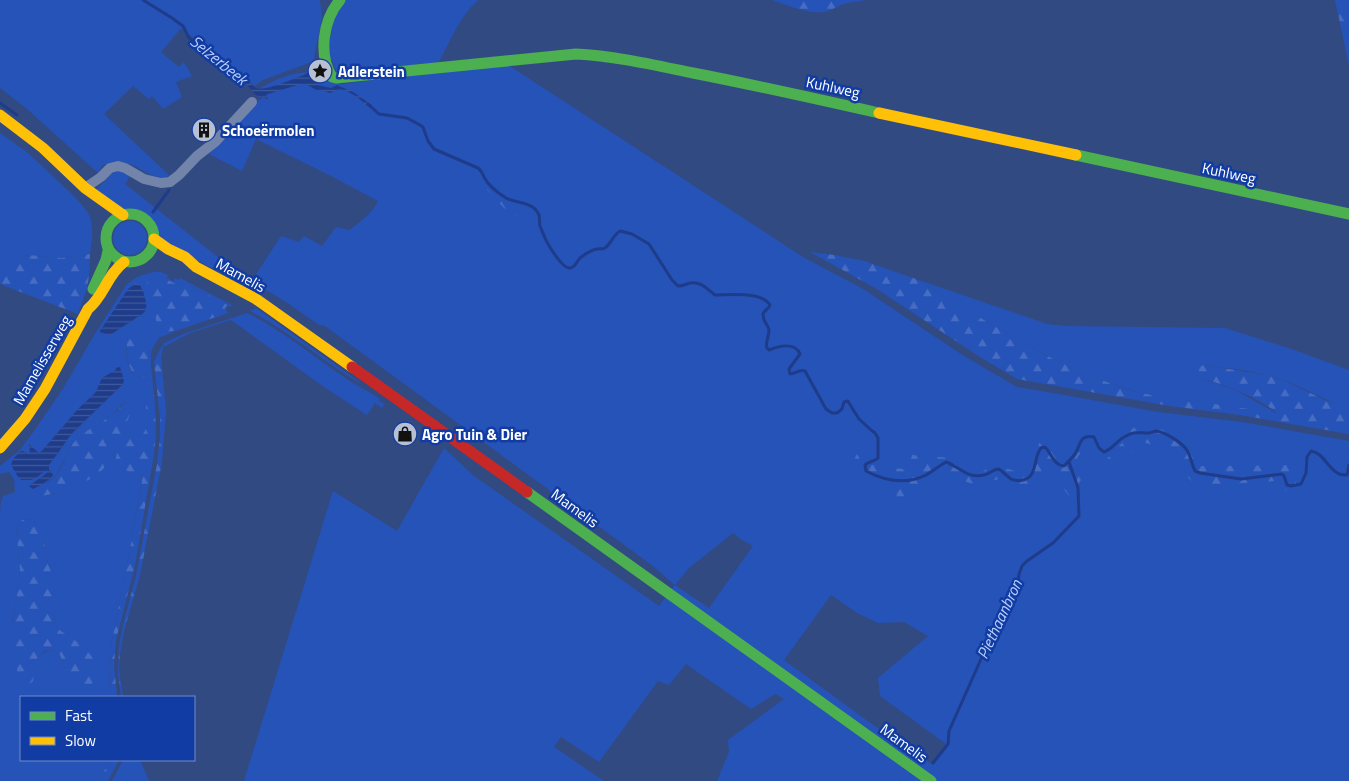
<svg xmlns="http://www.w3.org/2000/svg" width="1349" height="781" viewBox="0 0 1349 781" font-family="'Titillium Web',sans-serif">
  <defs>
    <pattern id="forest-firs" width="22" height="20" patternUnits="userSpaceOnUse" patternTransform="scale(1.25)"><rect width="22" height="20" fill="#2653b8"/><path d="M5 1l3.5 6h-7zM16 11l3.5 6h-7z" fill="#476dc3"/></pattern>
    <pattern id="water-rules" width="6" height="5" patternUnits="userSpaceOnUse" patternTransform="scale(1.25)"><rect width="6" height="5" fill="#1e3c8a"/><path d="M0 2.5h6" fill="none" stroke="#40599c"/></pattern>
  </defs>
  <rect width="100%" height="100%" fill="#324a82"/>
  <g fill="#2653b8" fill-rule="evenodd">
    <path d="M0,0H320L322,18L314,58L312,62L263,80L255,86L181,28L161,52L179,67L184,62L192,76L176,82L182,97L163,109L152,96L149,99L133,86L104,114L170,176L160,178L149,174L135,166L119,161L103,165L98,173L27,109L0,88Z"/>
    <path d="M346,0H478C460,16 450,41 439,62L337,73L328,51L334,13Z"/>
    <path d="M505,63L803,257L863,289L964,356L1017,387L1059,394L1158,412L1242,422L1349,441V781H717L729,752L728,740L784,699L775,694L751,709L686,664L669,685L658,681L599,762L561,737L554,747L604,781H244L333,491L397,531L444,448L474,476L659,606L675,585L653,566L325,326L319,325L286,302L263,288L257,293L166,243L158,233L156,227L150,218L142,213L116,207L96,190L114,171H121L130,176L125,184L223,261L253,279L281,236L299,242L304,236L322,246L336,227L349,230C360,222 372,214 378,201L331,176L256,139L242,171L209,154L263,96L258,90L264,86L278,79L293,74L308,72L342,84ZM733,533L742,540L753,546L709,608L675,585L689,568ZM831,595L857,613L878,623L904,622L928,636L878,678L880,696L946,744L933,765L869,722L784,660Z"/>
    <path d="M0,133L28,153L76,198C79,202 83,206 86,210C95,221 92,241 90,254L62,258L29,255L6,264L0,270Z"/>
    <circle cx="130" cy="238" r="17"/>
    <path d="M153,272H161L168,275L167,278L173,281L175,278L179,280L180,278L232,305L230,307L227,306L201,291L185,283L176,284L158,275V325L159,332L174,331L228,313V312L229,313L173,332L159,338L153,347L151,352V365L147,344L128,336C125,351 125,363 135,376L147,378L148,385L146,387V427C145,433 143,435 136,436L125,429V401L114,413L77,439L72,444L57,474L35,492L49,495L59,493L95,477L110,459L116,450H118L129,472L143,474L128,560L112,641L110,665L111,697H21V760H110L99,781H0V513L1,501L3,496L15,492L14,479L9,472L0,474V466L20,450L37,427L64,387L93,337L127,284L137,277ZM141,288C144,296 149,305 144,313L110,335L100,332V331L129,289ZM116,370L123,384L69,437L59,452L49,465V470L53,474L29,486L47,473V469L41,474L13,459L22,451L27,453H30L29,450L39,453L42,451L78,409L92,396L96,392L102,378ZM33,519L44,537L45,553L50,569L55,622L58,629L64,633L65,669L60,655L52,650C34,653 35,665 33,680L17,679V655L12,622L15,611L20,570L16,528L22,520Z"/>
    <path d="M916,279L1047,324L1066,326L1225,328L1294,350L1349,370V408C1327,402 1309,390 1288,382C1261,371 1232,369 1203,365L1202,378L1237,391L1278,414L1139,393L1090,376L1043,354L944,297Z"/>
    <path d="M256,308L365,386C325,364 291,332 250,311Z"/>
    <path d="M247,313C282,330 311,355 344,377C355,385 368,391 380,399L378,400L385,404L382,408L375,403L367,415L324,387L231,320L190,333L164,347V343L183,334Z"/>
    <path d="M123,760H140L149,781H112Z"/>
  </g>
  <g fill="url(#forest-firs)">
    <path d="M773,0H868C859,1 850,2 841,5C835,8 829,11 823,12C810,14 785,5 773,0Z"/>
    <path d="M1335,0H1349V65Z"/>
    <path d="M480,174L516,209L534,216L532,225L504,208L481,183Z"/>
    <path d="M810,252L834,255L864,261L916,279L944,297L1043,354L1090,376L1118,386L1139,393L1159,396L1277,413C1260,398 1224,385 1202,378L1199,375V368L1203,365L1267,375L1287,382L1325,400L1349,408V434L1240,415L1170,406L1017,379L977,355L877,289Z"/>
    <path d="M90,254L89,276L87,288L78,314L0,284V270L6,264L29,255L62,258Z"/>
    <path d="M158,275L176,284L185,283L227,305V306L225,308L228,313L174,331L159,332L146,278Z"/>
    <path d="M131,333H137L144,338L147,344L151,365L155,406L156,437L153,460L135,565L116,640L114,665L117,697H111L110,665L112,641L128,560L143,475L129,472L114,464L118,451L116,450L104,468L95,477L59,493L40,496L34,495V493C40,485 52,482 58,473C65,463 67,449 76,440C91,425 114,419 125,401H130L133,407L126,424L125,429L136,436C143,435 145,433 146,427V386L148,385L147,378L135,376C126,363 125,351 128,336Z"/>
    <path d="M164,343L161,358L166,411L162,462L140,575L124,631L120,654L119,670L123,697H121L118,672L119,647L123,625L136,576L157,464L160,438V418L154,362L158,353Z"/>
    <path d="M1142,424L1185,437L1198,459L1189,463L1172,451L1143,442L1123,463L1108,468L1106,460L1122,443L1125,432Z"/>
    <path d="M1087,429L1094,433L1077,458L1087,472L1069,496L1051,473L1041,476L1024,493L1013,475L977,485L939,474L922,490L913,484L899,507L892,472L876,482L858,468L848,437L863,465H878L908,470L912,455L952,458L979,474L994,464L1026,475L1040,442L1062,458L1067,456Z"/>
    <path d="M1287,465L1299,489L1291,495L1275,481L1197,486L1184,474L1202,466Z"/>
    <path d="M33,519L39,527L44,537L45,553L53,579L54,610L55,622L58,629L83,646L93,658L95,668L94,681L87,690L79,693L65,669L60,655L52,650L44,651L38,657L35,666L33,681L26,687L17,679V655L11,641L10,633L15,611L20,570L16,528L22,520Z"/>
    <path d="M110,760H119L108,781H99Z"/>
  </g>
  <g fill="url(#water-rules)">
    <path d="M239,72C245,76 250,85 256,88C264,92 295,78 304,75L309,72H314L318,85L331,88L337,85L353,92L372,105L370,108C363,102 347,87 337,90C335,91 332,92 330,93L321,90H316L306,84H301L268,94L266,95L268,98L267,99L263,97L261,99L255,94L237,74Z"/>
    <path d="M135,284H139C144,291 147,302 146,310L142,314L110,335L100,332V331L128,289Z"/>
    <path d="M120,367L124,380L123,384L72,433L49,465V470L53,475C49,481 41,485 33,489L29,486L47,473V470L34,479L30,480H21L18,477L11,465L13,459L20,452L22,451L27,453H30L29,444L39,453L42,451L78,409L92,396L96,392L102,378L116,370V368Z"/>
  </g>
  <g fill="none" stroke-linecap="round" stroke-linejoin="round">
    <g stroke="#1e3c8a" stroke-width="3">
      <path d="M143,0L172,18L183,26L189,38L241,75"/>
      <path d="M0,103L17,115"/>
      <path d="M368,104L379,114L407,118L420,125L423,127L428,141L434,149L478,168C482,171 482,173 484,177C488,185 498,193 506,198C517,204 533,201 539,215C540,218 539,223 540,226C542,231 545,239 548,244C551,249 563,269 570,268C575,268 577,261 580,258C585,254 592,250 597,249C601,248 601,250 605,248C611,244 613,235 620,231L632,234L649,244L672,280L678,286C683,286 686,284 690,283C701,281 707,289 715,295C730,295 761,291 770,305C769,309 764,310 763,314C763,323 768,324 769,330C769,337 765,342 767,348L769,350C779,346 795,342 800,354L789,369L790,374C795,374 799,369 805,371L826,409L832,413H837L842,409L844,402L848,401L849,403L859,419L871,430L875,433L878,438V458C874,462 869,461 865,465L866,471C885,481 906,485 926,475C933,471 939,466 946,462C960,467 967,479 984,475C990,474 993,469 999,469C1003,472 1007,476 1011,479C1015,481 1018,481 1023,480C1038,477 1033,457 1041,448L1045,447C1052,454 1053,465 1064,466C1068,462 1072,458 1075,454C1081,445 1079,434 1094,437L1099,448L1104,452C1113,449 1117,440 1126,436C1134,431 1140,433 1148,433C1151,433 1154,431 1156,431C1166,432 1184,444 1188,452C1191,458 1192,465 1195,471L1200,473L1241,479L1282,474L1284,476L1287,485L1291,486L1301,484L1306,473L1307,457L1311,451C1326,453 1330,477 1347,475L1349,465"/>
      <path d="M153,212L169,190"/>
      <path d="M933,763L948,744L949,731L1006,603L1018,583L1019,574L1022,566L1027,561L1053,543L1079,516L1078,488L1069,462"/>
    </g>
    <path stroke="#7384aa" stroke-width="10" d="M85,188L101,177L110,168L118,166L125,168L144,179L161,183L170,182L179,175L197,156L215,142L252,102"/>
    <g stroke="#4caf50" stroke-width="11">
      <path d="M340,0C323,20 318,54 332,77L336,78L576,54C616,56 654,65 693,73C755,85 817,99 879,113"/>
      <path d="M1076,155L1349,214"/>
      <circle cx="130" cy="238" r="24"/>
      <path d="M93,289L106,260L108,251"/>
      <path d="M527,492L931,781"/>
    </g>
    <g stroke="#ffc107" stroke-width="11">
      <path d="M879,113L1076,155"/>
      <path d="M0,115L43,148L85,188L123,215"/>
      <path d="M154,239L168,249L185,257L196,267L256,299L352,367"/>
      <path d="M0,448L25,419L45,389L88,309C104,296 107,275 124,262"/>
    </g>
    <path stroke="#c62828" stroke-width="11" d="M352,367L527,492"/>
  </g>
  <defs>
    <g id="sight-disc" transform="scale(1.25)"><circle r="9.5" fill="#b7c0d3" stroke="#113ca3"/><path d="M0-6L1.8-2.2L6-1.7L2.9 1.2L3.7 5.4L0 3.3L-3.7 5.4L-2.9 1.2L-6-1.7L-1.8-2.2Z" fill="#111"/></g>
    <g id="building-disc" transform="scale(1.25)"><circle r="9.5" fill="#b7c0d3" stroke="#113ca3"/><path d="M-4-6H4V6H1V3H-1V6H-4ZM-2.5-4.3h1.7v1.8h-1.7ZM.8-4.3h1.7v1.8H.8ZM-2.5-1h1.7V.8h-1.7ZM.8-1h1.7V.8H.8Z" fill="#111"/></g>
    <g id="shop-disc" transform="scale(1.25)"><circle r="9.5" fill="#b7c0d3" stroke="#113ca3"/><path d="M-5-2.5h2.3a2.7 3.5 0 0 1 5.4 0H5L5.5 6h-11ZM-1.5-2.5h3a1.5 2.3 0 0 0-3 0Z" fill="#111"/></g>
  </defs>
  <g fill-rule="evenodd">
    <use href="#sight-disc" x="320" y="71"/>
    <use href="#building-disc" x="204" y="130"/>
    <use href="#shop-disc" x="405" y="434"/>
  </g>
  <g text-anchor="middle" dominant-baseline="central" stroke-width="5" stroke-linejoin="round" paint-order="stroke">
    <g font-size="15" font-weight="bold" fill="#fff" stroke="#113ca3" text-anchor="start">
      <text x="338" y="71">Adlerstein</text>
      <text x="222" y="130">Schoeërmolen</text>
      <text x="422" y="434">Agro Tuin &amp; Dier</text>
    </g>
    <g font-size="15" fill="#fff" stroke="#113ca3">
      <text transform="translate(833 87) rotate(12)">Kuhlweg</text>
      <text transform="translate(1229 173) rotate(12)">Kuhlweg</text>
      <text transform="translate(241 275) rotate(29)">Mamelis</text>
      <text transform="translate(42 360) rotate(-60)">Mamelisserweg</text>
      <text transform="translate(575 508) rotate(36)">Mamelis</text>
      <text transform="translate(904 743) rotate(36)">Mamelis</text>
    </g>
    <g font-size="16" font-style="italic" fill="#b9cefb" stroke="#113ca3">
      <text transform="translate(219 60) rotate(39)">Selzerbeek</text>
      <text transform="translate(999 619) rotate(-65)">Piethaanbron</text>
    </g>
  </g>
  <rect x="20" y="696" width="175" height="65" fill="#113ca3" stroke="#708ac8"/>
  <rect x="30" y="712" width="25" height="8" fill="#4caf50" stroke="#708ac8"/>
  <text x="65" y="721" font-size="15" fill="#ffffff">Fast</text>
  <rect x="30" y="737" width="25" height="8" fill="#ffc107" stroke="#708ac8"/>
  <text x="65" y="746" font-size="15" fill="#ffffff">Slow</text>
</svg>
